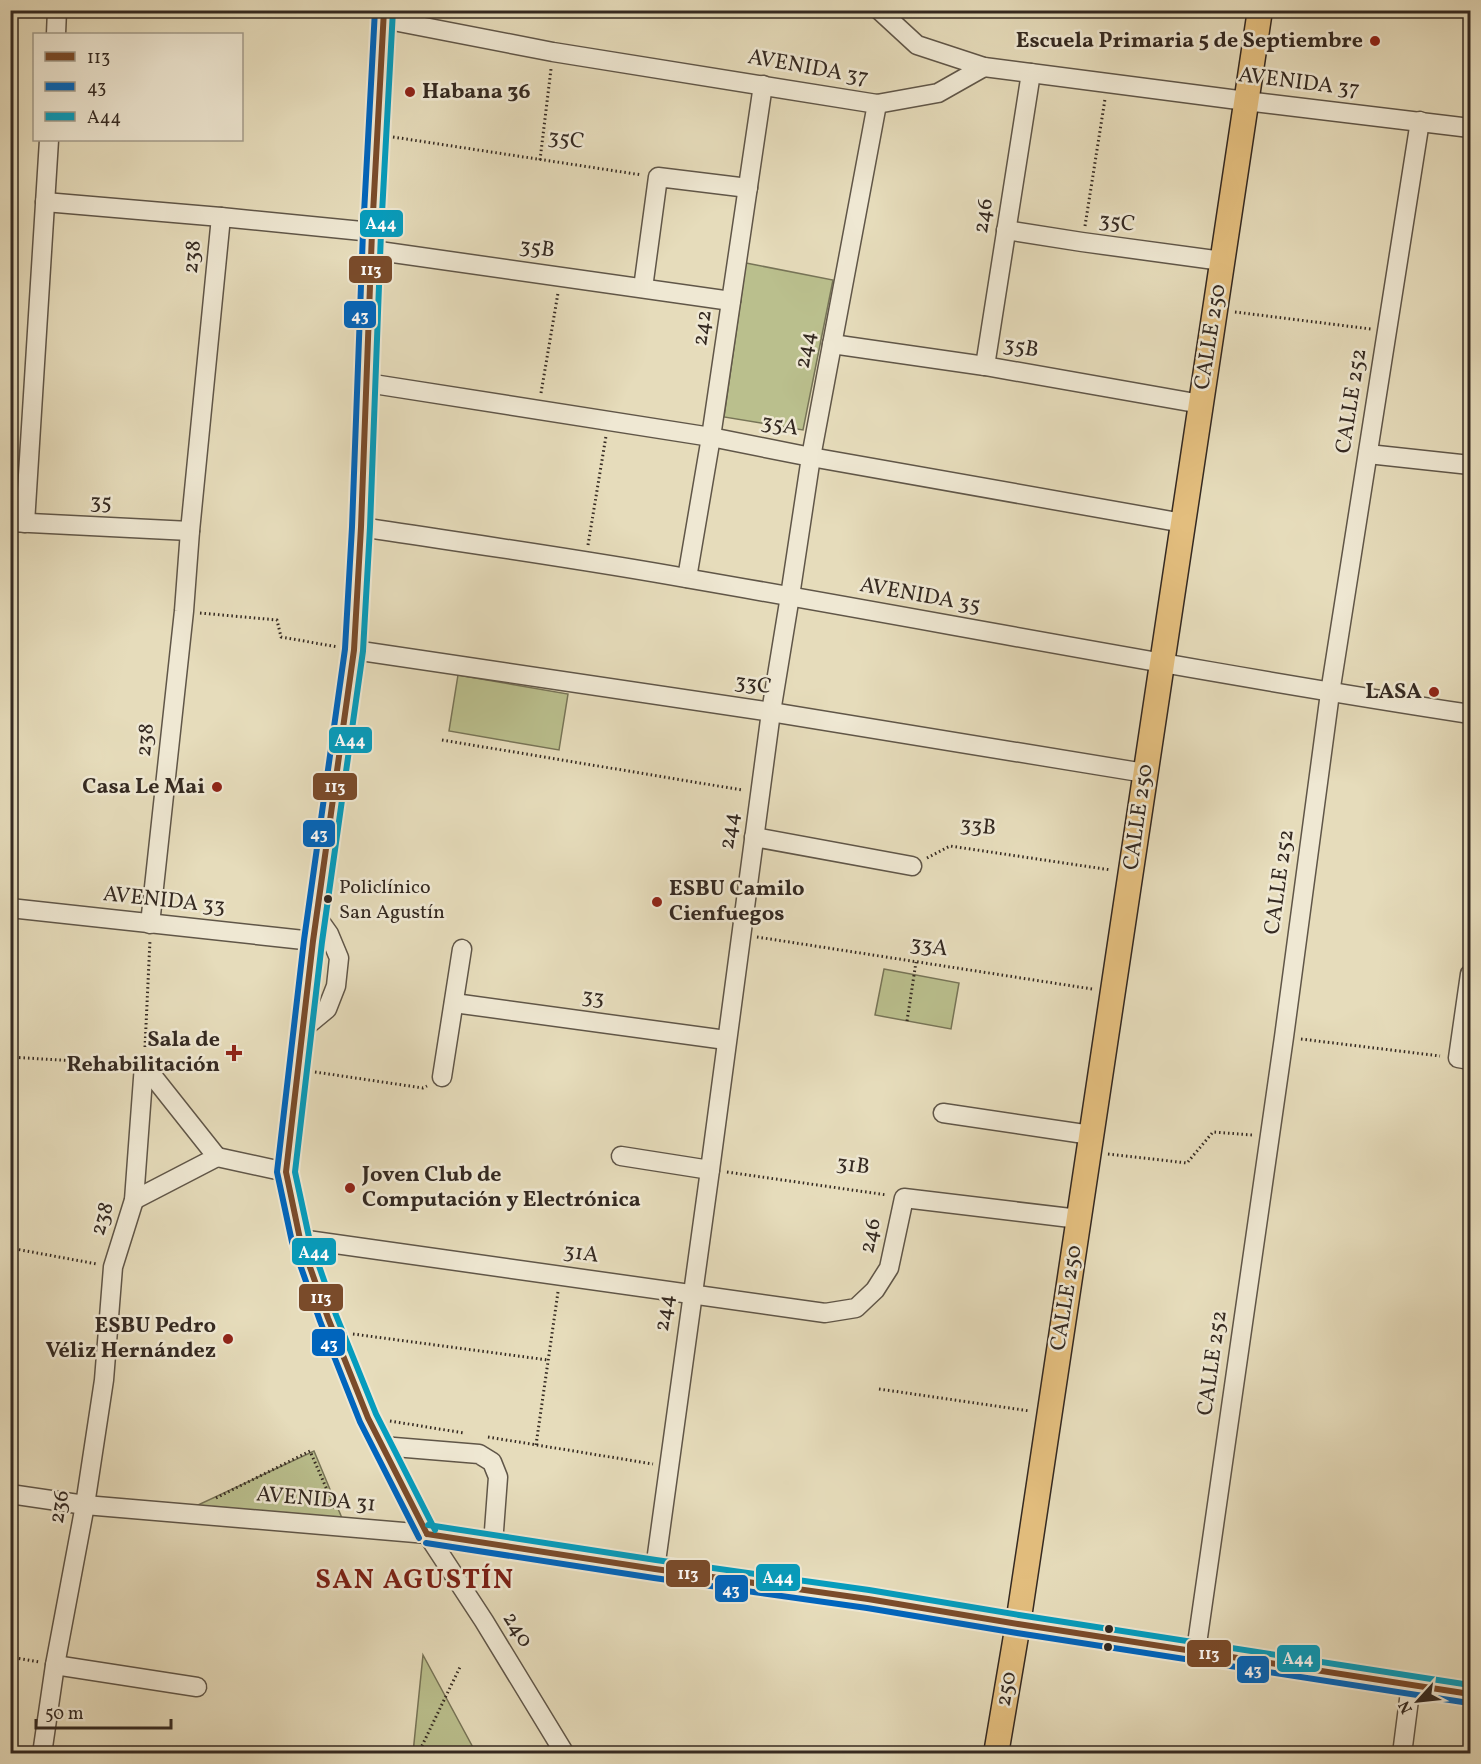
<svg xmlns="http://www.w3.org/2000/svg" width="1481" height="1764" viewBox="0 0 1481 1764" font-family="Vollkorn,serif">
  <rect width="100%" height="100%" fill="#e6dcbb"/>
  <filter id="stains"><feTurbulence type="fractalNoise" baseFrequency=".00333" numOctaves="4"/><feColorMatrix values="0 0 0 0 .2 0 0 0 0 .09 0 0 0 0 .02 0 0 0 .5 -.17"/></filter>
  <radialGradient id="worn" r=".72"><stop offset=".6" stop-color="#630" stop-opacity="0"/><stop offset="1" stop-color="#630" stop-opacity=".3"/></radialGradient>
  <g fill="#babf8d" stroke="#777457" stroke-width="1.5">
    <path d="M746,263L833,280L803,430L724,417Z"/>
    <path d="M458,675L568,694L559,750L449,731Z"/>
    <path d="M884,969L959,983L951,1029L875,1015Z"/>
    <path d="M314,1451L344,1523L183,1512Z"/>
    <path d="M423,1655L476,1753H413Z"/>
  </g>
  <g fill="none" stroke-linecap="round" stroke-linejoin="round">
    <g stroke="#605648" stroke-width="21">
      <g id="minor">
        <path d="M384,10L372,232L361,527L354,650L321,893L313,941L286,1172L300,1239L328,1318L368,1418L427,1534L484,1621L565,1754"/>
        <path d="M879,10L917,45L984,67L1246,101L1470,128"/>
        <path d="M383,19L553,52L877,104L938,93L984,67"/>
        <path d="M56,34L57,10"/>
        <path d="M45,202L221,217L372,232"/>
        <path d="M1006,230L1082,242L1222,261"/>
        <path d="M372,250L731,301"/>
        <path d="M643,288L658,177L748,188"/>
        <path d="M832,344L985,366L1201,404"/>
        <path d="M985,366L1031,73"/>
        <path d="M367,383L711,437L811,457L1183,523"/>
        <path d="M1368,454L1470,465"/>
        <path d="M10,522L190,531"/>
        <path d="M25,523L49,140"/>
        <path d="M361,527C471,544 581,559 691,579C951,624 1209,674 1470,714"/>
        <path d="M687,578L711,437L763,85"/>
        <path d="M354,650L771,712L1145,773"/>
        <path d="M754,837L912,866"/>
        <path d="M10,908L313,941"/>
        <path d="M150,924L184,611L190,531L221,217"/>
        <path d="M1470,974L1458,1058L1470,1060"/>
        <path d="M454,1003L726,1040"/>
        <path d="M304,1028L327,1009L336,986L339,958L329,934L317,917"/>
        <path d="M442,1077L462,949"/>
        <path d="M943,1113L1091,1135"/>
        <path d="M621,1156L710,1170"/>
        <path d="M217,1157L286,1172"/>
        <path d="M134,1200L217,1157L144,1065"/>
        <path d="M300,1239L825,1313L856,1308L875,1290L889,1268L904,1198L1079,1219"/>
        <path d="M382,1446L479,1454L492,1462L498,1477L493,1544"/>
        <path d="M10,1494L85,1505L427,1534L655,1569L868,1599L1018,1624L1470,1694"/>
        <path d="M655,1569L710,1170L771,712L790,596L811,457L877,104"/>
        <path d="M1196,1651L1284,1037L1330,693L1420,121"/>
        <path d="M55,1665L197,1687"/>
        <path d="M42,1754L55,1665L85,1505L104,1380L113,1267L134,1200L144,1065"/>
        <path d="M1402,1754L1411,1684"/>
      </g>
    </g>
    <g stroke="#342921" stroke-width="27">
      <path id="major" d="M996,1754L1018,1624L1260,10"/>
    </g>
    <g stroke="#342921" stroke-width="3" stroke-dasharray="1.5 3" stroke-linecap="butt">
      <path d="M393,137L642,175"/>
      <path d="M540,160L551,69"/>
      <path d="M1085,226L1105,99"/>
      <path d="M1235,312L1371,329"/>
      <path d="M541,393L558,293"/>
      <path d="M588,545L606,436"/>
      <path d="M200,613L277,620L281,637L338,647"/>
      <path d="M442,740L742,790"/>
      <path d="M927,858L950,846L1111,870"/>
      <path d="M757,937L1092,989"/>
      <path d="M10,956L13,926"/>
      <path d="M907,1021L916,962"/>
      <path d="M1301,1039L1440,1056"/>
      <path d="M145,1047L150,940"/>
      <path d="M10,1057L125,1064"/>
      <path d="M315,1072L423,1088L427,1086"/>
      <path d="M1108,1154L1187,1163L1213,1132L1252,1135"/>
      <path d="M727,1172L887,1195"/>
      <path d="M10,1248L97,1264"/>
      <path d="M353,1334L548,1360"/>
      <path d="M879,1389L1030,1411"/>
      <path d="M390,1421L464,1433"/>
      <path d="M488,1437L653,1464"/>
      <path d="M536,1445L558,1292"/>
      <path d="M216,1498L310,1451L335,1508"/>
      <path d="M10,1533L14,1511"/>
      <path d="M10,1657L39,1662"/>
      <path d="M418,1754L460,1667"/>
    </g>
    <use href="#minor" stroke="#efe8d3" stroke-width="18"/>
    <use href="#major" stroke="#e3be7e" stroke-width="24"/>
    <g stroke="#efe8d3" stroke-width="10">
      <g id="bus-1">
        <path d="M384,10L372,232L361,527L354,650L313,941L286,1172L300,1239L328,1318L368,1418L427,1534"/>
        <path d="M427,1534L655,1569L868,1599L1018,1624L1470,1694"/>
      </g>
    </g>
    <g stroke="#efe8d3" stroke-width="10">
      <g id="bus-2">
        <path d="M375,10L363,232L352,527L345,649L304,940L277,1172L292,1242L320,1321L360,1422L419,1538"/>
        <path d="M426,1543L654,1578L867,1608L1017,1633L1469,1703"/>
      </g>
    </g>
    <g stroke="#efe8d3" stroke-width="10">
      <g id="bus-3">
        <path d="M393,10L381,232L370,527L363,651L322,942L295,1172L309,1237L336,1315L376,1414L435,1530"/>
        <path d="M428,1525L656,1560L869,1590L1019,1615L1470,1685"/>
      </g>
    </g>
    <use href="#bus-1" stroke="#7a4b2a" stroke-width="6"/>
    <use href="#bus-2" stroke="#0065bd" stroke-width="6"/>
    <use href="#bus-3" stroke="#059cbd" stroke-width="6"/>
  </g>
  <g fill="#8f2418" stroke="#efe8d3" stroke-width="2">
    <circle cx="1375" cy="41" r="6"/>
    <circle cx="410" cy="92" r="6"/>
    <circle cx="1434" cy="692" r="6"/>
    <circle cx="217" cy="787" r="6"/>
    <circle cx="657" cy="902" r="6"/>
    <path d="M231 1044h6v6h6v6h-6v6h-6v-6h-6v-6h6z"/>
    <circle cx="350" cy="1188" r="6"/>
    <circle cx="228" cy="1339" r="6"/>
  </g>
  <g fill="#342921" stroke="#efe8d3" stroke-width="2">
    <circle cx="328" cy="899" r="5"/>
    <circle cx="1109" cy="1629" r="5"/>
    <circle cx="1108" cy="1647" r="5"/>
  </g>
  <g text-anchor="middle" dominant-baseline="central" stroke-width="5" stroke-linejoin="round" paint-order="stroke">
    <g font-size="20" fill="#342921" stroke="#efe8d3" text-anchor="start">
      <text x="339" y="888">Policlínico<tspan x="339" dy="25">San Agustín</tspan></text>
    </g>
    <g font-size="22" font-weight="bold" fill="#342921" stroke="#efe8d3" text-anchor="end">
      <text x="1363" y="41">Escuela Primaria 5 de Septiembre</text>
      <text x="422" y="92" text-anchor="start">Habana 36</text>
      <text x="1422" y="692">LASA</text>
      <text x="205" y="787">Casa Le Mai</text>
      <text x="669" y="889" text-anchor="start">ESBU Camilo<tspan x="669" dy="25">Cienfuegos</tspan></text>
      <text x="220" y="1040">Sala de<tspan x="220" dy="25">Rehabilitación</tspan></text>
      <text x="362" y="1175" text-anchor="start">Joven Club de<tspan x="362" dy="25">Computación y Electrónica</tspan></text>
      <text x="216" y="1326">ESBU Pedro<tspan x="216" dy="25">Véliz Hernández</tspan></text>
    </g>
    <g font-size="22" fill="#342921" stroke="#efe8d3">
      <text transform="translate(808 68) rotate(10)">AVENIDA 37</text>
      <text transform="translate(1299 83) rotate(7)">AVENIDA 37</text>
      <text transform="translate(566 140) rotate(8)">35C</text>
      <text transform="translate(984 216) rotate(-81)">246</text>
      <text transform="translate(1117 223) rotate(7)">35C</text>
      <text transform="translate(537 249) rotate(8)">35B</text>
      <text transform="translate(193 257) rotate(-84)">238</text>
      <text transform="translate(703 328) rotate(-82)">242</text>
      <text transform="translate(1211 337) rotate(-81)">CALLE 250</text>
      <text transform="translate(1021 348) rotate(10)">35B</text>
      <text transform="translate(806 350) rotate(-80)">244</text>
      <text transform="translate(1352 401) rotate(-81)">CALLE 252</text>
      <text transform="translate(780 426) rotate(11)">35A</text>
      <text transform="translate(101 503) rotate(3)">35</text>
      <text transform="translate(920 596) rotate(10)">AVENIDA 35</text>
      <text transform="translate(753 685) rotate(9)">33C</text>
      <text transform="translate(146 740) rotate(-84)">238</text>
      <text transform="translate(1139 817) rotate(-82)">CALLE 250</text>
      <text transform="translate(978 827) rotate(6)">33B</text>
      <text transform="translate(730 831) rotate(-82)">244</text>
      <text transform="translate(1280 882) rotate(-82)">CALLE 252</text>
      <text transform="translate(164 901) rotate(6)">AVENIDA 33</text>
      <text transform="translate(929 947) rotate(9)">33A</text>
      <text transform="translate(593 998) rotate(8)">33</text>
      <text transform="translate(853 1166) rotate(8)">31B</text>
      <text transform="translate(103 1219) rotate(-73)">238</text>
      <text transform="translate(871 1236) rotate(-78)">246</text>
      <text transform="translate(581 1254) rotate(8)">31A</text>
      <text transform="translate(1067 1298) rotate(-81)">CALLE 250</text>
      <text transform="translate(665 1313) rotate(-82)">244</text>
      <text transform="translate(1213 1363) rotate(-82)">CALLE 252</text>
      <text transform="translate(316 1500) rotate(5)">AVENIDA 31</text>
      <text transform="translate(60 1507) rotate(-80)">236</text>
      <text transform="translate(517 1630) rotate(58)">240</text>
      <text transform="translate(1007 1689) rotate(-80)">250</text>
    </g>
    <g font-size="28" font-weight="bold" letter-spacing="1.5" fill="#7a1f14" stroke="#efe8d3">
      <text x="415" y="1580">SAN AGUSTÍN</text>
    </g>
  </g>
  <g stroke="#efe8d3" stroke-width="2">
    <rect x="359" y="209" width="45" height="29" rx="6" fill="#059cbd"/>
    <rect x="348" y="255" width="45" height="29" rx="6" fill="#7a4b2a"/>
    <rect x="343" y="300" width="34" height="29" rx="6" fill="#0065bd"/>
    <rect x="328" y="726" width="45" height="28" rx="6" fill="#059cbd"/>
    <rect x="312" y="772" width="46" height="29" rx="6" fill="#7a4b2a"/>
    <rect x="302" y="819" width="34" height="29" rx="6" fill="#0065bd"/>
    <rect x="291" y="1237" width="46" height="29" rx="6" fill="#059cbd"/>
    <rect x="298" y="1283" width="46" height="29" rx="6" fill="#7a4b2a"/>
    <rect x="311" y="1328" width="35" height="29" rx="6" fill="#0065bd"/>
    <rect x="665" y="1559" width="46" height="29" rx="6" fill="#7a4b2a"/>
    <rect x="755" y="1563" width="46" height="29" rx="6" fill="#059cbd"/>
    <rect x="714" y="1574" width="35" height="29" rx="6" fill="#0065bd"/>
    <rect x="1186" y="1639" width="46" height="29" rx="6" fill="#7a4b2a"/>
    <rect x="1276" y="1644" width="45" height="29" rx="6" fill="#059cbd"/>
    <rect x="1236" y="1655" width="34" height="29" rx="6" fill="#0065bd"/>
  </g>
  <g font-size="16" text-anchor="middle" font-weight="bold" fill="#fff">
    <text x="381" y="229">A44</text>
    <text x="371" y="275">113</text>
    <text x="360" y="321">43</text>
    <text x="350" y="746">A44</text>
    <text x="335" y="792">113</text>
    <text x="319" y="839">43</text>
    <text x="314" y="1258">A44</text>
    <text x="321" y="1303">113</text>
    <text x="329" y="1349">43</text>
    <text x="688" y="1579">113</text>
    <text x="778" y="1583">A44</text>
    <text x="731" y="1595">43</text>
    <text x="1209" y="1659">113</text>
    <text x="1298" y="1664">A44</text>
    <text x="1253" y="1675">43</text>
  </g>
  <rect width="1481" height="1764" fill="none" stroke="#e6dcbb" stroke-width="36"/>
  <rect x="12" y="12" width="1457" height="1740" fill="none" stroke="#342921" stroke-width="3"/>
  <rect x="18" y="18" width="1445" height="1728" fill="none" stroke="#342921" stroke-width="1.5"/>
  <rect x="33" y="33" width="210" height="108" fill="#efe8d3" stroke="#a49c8c" stroke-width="1.5"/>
  <rect x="45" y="52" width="30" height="9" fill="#7a4b2a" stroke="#a49c8c" stroke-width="1.5"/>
  <text x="87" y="63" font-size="18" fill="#342921">113</text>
  <rect x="45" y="82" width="30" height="9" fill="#0065bd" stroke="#a49c8c" stroke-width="1.5"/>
  <text x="87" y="93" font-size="18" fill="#342921">43</text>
  <rect x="45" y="112" width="30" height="9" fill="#059cbd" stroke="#a49c8c" stroke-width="1.5"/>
  <text x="87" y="123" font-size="18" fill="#342921">A44</text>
  <g transform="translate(1418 1701) rotate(243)" stroke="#efe8d3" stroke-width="4.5" paint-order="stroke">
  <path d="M0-4.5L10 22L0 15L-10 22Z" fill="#342921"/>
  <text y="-9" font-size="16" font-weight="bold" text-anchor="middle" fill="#342921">N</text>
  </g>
  <path d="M36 1719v9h135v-9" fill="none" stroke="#342921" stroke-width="3"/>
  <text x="45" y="1719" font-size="18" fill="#342921" stroke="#efe8d3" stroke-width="4.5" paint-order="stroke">50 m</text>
  <rect width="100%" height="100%" filter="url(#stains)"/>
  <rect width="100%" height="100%" fill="url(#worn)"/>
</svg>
